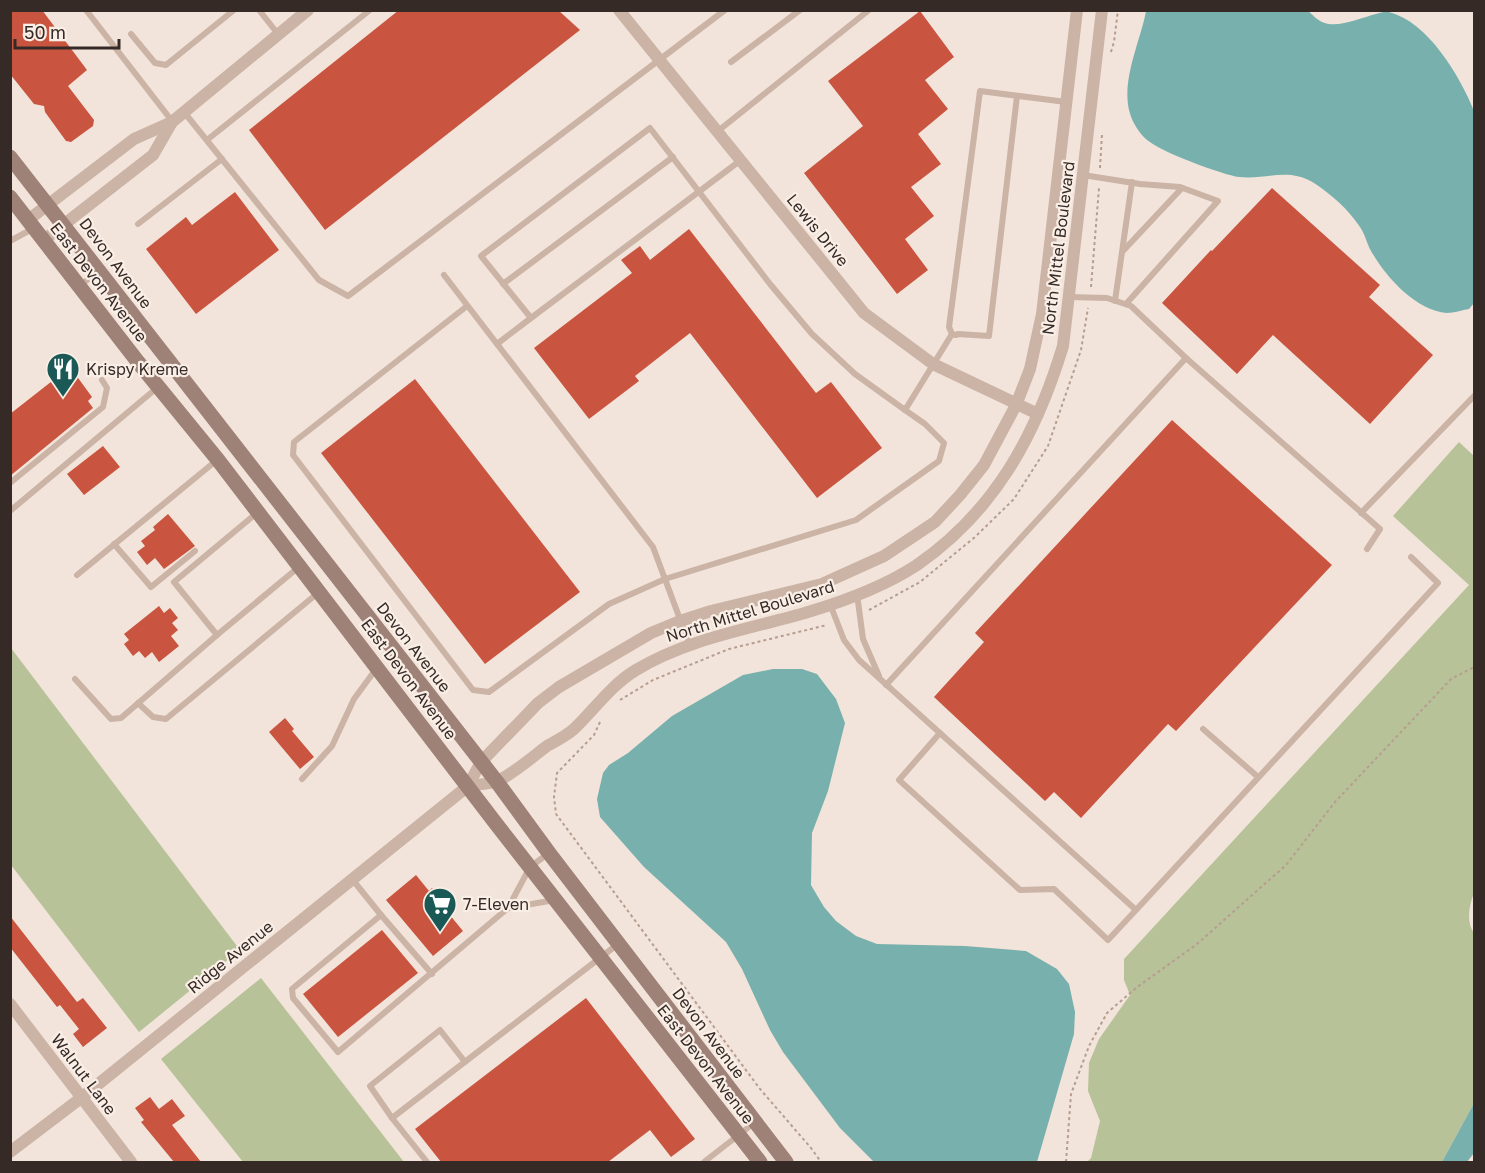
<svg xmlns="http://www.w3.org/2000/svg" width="1485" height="1173" viewBox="0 0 1485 1173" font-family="'Golos Text',sans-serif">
  <rect width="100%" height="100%" fill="#f2e4da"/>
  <g fill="#b8c299">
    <path d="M1459,442L1474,456V893C1469,905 1466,922 1474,933V1103L1442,1162H1087L1091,1158L1100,1121L1088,1091L1089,1063L1099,1039L1130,995L1124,980V959L1469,585L1393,516Z"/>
    <path d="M11,648L240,950L139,1032L11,865Z"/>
    <path d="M261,978L404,1162H243L161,1059Z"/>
  </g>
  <g fill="#78b0ad">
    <path d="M1146,11H1308C1312,14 1317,20 1322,22C1337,29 1360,18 1376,14C1380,13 1385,11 1389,12C1428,22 1460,76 1474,111V303L1469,309C1462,310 1454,313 1447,313C1415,310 1386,277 1371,251C1367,244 1365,234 1360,227C1348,209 1332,195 1314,183C1288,167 1266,180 1239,177C1223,175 1162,152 1150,142C1145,139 1138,131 1135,125C1115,91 1140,45 1146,11Z"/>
    <path d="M773,669H802L817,674L836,699L845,723L828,791L812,833L811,885L824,907L836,921L856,936L877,944L965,946L1026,951L1057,969L1069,984L1075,1012L1074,1034L1037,1162H874L840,1128L783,1052L770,1030L742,969L726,942L644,867L600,817L597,799L603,773L609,765L628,753L672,716L743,675Z"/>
    <path d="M1474,1103V1153L1467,1162H1442Z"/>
  </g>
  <g fill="#c95540">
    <path d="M10,10H42L87,70L68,86L94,120L93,126L71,142L66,141L45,112L44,106L34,104L10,74Z"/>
    <path d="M399,10H558L580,30L325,230L249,130Z"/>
    <path d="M920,11L954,57L925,80L948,109L918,134L941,164L911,187L934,216L905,239L928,270L897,294L804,173L863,126L828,81Z"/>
    <path d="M1272,188L1380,285L1369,297L1433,355L1370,424L1273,335L1237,374L1162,303L1211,250L1212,251Z"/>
    <path d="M235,192L279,250L196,314L146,249L186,217L192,225Z"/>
    <path d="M689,229L816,393L831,382L882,448L817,498L690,333L635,376L639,381L589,419L534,348L632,273L621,260L640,246L650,260Z"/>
    <path d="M70,367L92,397L88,401L93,408L10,476V414Z"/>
    <path d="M415,379L580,592L485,664L321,453Z"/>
    <path d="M1172,420L1332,565L1176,731L1168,724L1081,818L1054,792L1045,801L934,697L984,642L975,633Z"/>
    <path d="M103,446L120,467L84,495L67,474Z"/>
    <path d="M168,514L195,546L164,569L155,558L147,565L137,552L145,546L141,541L155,530L153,527Z"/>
    <path d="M159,606L164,613L170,608L178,618L172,623L178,630L171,636L179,646L159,662L152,652L145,658L139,651L133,656L124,644L129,640L124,634Z"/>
    <path d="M285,718L294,729L292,731L314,757L300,769L269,732Z"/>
    <path d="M416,875L429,891L432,888L451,912L449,914L463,931L433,956L386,900Z"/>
    <path d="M10,916L77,1002L83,998L107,1028L83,1047L73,1034L79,1029L60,1005L57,1007L10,947Z"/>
    <path d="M382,930L418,973L338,1037L303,994Z"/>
    <path d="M586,998L695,1139L671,1157L650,1130L608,1162H441L415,1129Z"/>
    <path d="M150,1097L159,1109L172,1099L185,1116L172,1125L201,1162H174L155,1139L141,1122L144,1120L135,1108Z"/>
  </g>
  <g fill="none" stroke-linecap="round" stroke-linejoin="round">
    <g stroke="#b69d90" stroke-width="2" stroke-dasharray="3 3" stroke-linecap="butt">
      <path d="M1111,52L1114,42L1118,10"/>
      <path d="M1100,168L1102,134"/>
      <path d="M1091,287L1099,188"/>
      <path d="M869,610L920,582L975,537L1014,499L1048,446L1081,350L1088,308"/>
      <path d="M620,700L653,680L729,649L827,625"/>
      <path d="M600,722L594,735L557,773L554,797L556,814L760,1089L811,1148L821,1162"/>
      <path d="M1066,1162L1071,1094L1089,1046L1107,1013L1136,988L1197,944L1286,865L1335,802L1451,679L1474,667"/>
    </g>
    <g stroke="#cbb3a5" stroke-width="6">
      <path d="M86,10L172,121"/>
      <path d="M259,10L278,34"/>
      <path d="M131,34L155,63L166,65L234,10"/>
      <path d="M731,62L800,10"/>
      <path d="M1017,96L989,336L958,334L956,335L952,334L949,327L980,91L1066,102"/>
      <path d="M184,112L319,280L348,296L725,10"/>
      <path d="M718,131L869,10"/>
      <path d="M207,140L370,10"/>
      <path d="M1083,175L1140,184L1180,187L1218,201L1126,304"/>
      <path d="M138,224L222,159"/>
      <path d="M10,241L34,228"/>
      <path d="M1123,251L1182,188"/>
      <path d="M444,275L653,547L690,646"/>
      <path d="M503,284L673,157"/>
      <path d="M80,285L99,272"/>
      <path d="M1069,297L1107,298L1131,306L1186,358"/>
      <path d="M1115,301L1132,182"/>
      <path d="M467,306L294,442L293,455L473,690L489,692L609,604L665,579L856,520L939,461L944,443L925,424L905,410L952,334"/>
      <path d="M531,318L741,160"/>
      <path d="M497,344L531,318L481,256L650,128L770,284L812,334L855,374L905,410"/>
      <path d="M10,483L103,407L107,388L102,380"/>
      <path d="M10,511L158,387"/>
      <path d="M258,512L174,582L217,635L300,566"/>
      <path d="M1361,513L1474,396"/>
      <path d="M114,544L151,587L195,551"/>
      <path d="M77,575L217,460"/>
      <path d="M857,594L863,639L879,676"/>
      <path d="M830,604L844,640L859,660L1136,910L1438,583L1411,557"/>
      <path d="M75,679L111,719L121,718L217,635"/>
      <path d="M886,685L1186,358L1380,529L1367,549"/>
      <path d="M138,703L153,717L166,719L319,592"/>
      <path d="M1203,729L1258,777"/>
      <path d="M940,733L899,780L1020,890L1054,889L1108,940L1136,910"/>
      <path d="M302,779L332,746L354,699L376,669"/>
      <path d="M352,879L381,915L292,989L293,998L338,1052L508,908L530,867L549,853"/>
      <path d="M508,908L555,900"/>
      <path d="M381,915L432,974"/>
      <path d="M392,1118L370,1086L440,1030L465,1062"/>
      <path d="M427,1162L392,1118L618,944"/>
      <path d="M704,1162L754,1123"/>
    </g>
    <g stroke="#cbb3a5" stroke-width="12">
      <path d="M619,10L864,313L933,364L1038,414"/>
      <path d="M28,220L134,139L172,122L308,10"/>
      <path d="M44,240L153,155L172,122"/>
      <path d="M468,786C477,785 486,784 495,782C508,778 535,755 547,746C556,741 566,736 574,729C595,709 611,685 636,670C689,638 751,629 808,612C845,601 885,586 917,565C995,511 1036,435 1063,346L1102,10"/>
      <path d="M10,1004L131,1162"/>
      <path d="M10,1152L81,1098L468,786L481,762L538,703L559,687L651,633L680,621L711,611L822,584L884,556L935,522L960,495L984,465L1016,405L1030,369L1042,314L1077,10"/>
    </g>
    <g stroke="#9e8177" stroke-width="15">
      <path d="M10,157L497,782L549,853L786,1162"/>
      <path d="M10,197L138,362L218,460L497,825L760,1162"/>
    </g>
  </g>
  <defs>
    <g id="restaurant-pin" transform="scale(1.725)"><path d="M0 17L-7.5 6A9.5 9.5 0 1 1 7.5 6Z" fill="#1b5957" stroke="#faefe6"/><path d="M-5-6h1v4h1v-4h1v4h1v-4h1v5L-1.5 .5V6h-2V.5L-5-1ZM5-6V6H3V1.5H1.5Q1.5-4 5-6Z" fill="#fff"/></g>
    <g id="supermarket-pin" transform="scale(1.725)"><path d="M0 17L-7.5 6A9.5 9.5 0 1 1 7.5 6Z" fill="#1b5957" stroke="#faefe6"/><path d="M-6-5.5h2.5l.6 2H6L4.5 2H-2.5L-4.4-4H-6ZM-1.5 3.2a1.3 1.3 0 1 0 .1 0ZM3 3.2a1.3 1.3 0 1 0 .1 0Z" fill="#fff"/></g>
  </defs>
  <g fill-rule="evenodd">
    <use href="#restaurant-pin" x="63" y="369"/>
    <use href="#supermarket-pin" x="440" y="904"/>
  </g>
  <g text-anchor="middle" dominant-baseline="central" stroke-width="4.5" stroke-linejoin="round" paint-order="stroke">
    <g font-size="16" fill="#362a27" stroke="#faefe6">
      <text transform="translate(818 230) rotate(51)">Lewis Drive</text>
      <text transform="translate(1058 248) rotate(-83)">North Mittel Boulevard</text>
      <text transform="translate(116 263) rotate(53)">Devon Avenue</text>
      <text transform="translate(99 282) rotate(52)">East Devon Avenue</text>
      <text transform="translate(750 611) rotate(-17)">North Mittel Boulevard</text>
      <text transform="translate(414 647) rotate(52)">Devon Avenue</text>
      <text transform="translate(409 679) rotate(53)">East Devon Avenue</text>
      <text transform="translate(230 957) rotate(-39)">Ridge Avenue</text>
      <text transform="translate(709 1033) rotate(53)">Devon Avenue</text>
      <text transform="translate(706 1064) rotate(52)">East Devon Avenue</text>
      <text transform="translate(84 1074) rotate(53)">Walnut Lane</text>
    </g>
    <g font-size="16" fill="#362a27" stroke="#faefe6" text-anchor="start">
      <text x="86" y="369">Krispy Kreme</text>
      <text x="463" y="904">7-Eleven</text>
    </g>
  </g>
  <rect width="1485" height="1173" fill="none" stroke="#362a27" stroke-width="24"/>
  <path d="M15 39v9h104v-9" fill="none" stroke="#362a27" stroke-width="3"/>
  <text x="24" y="39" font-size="18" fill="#362a27" stroke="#faefe6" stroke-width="4.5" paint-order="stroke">50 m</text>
</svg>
